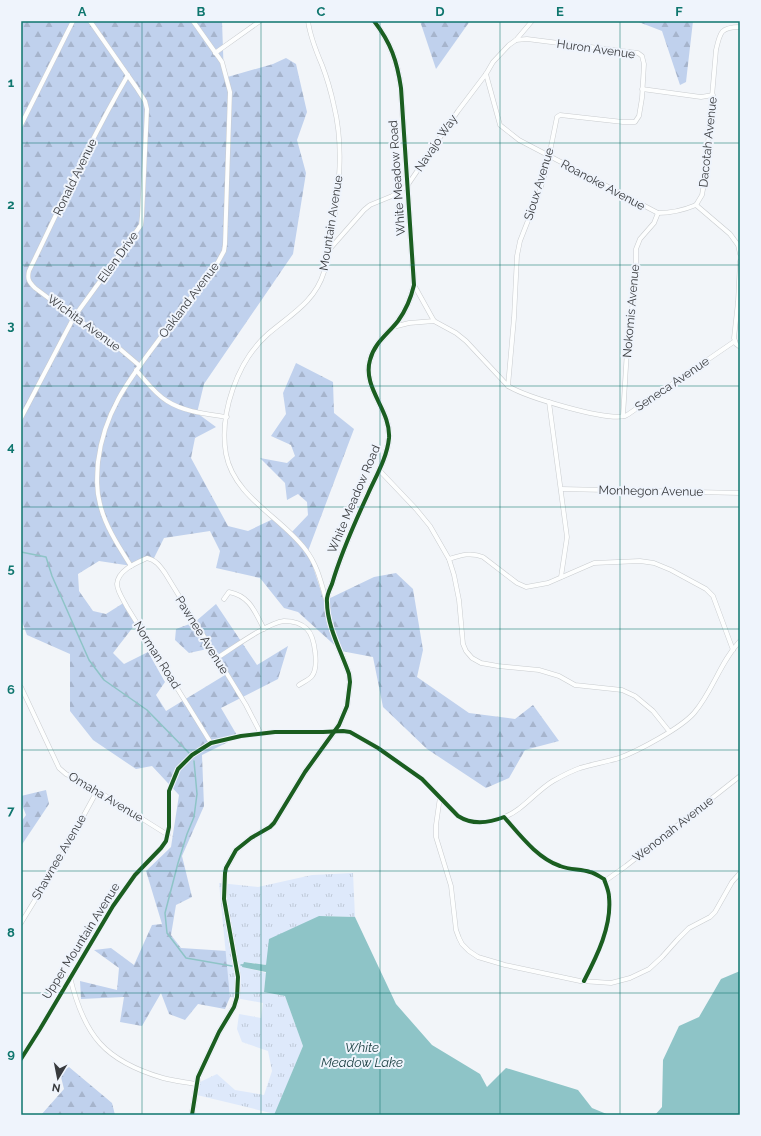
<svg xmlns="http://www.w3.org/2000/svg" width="761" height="1136" viewBox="0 0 761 1136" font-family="Raleway,sans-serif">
  <defs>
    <pattern id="forest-firs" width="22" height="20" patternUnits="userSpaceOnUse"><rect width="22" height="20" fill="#c0d1ed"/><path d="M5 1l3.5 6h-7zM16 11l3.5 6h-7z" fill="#a6b4cc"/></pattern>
    <pattern id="park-tufts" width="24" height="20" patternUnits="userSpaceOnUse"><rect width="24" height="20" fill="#dee9fb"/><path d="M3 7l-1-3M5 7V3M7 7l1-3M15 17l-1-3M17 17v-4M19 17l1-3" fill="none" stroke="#bfc9d8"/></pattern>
  </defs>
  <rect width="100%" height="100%" fill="#f2f5f9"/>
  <g fill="url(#forest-firs)">
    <path d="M21,21H222L224,78L273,64L286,58L296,64L307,112L297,140L306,173L293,254L204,384L197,413L216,427L195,438L191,458L228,526L248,531L273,519L290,534L308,515L307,502L298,494L287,500L285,483L260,458L287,463L295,456L291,445L271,436L286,414L283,393L296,363L333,382L334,413L354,429L308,551L324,601L374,577L396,573L413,589L423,650L417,677L469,713L515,719L533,705L559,741L525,750L509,778L486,788L427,749L383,707L373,657L341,651L298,612L284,608L260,578L216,568L220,551L210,531L164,538L154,558L132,566L99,561L78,574L79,591L93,611L106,614L125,602L137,622L113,653L124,664L148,652L165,682L156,695L166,711L225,675L212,648L189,653L175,640L176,629L195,622L216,604L257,665L288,646L278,679L221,708L238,737L202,755L204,806L182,856L192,897L176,905L171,935L181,948L227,951L230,997L225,1009L198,1004L185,1020L169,1014L161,993L142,1026L120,1022L124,997L81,999L80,981L117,990L119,968L94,950L111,948L134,965L152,925L162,924L146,871L171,847L179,795L152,766L136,769L93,740L70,711V654L27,635L21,619Z"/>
    <path d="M420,21H470L436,69Z"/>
    <path d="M636,21H693L686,82L680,85L662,31Z"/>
    <path d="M46,790L49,804L21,846V822L26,815L21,802V796Z"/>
    <path d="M69,1067L112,1103L115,1115H41L64,1089L60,1073Z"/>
  </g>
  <path fill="url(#park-tufts)" d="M353,873L355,917L319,916L267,965L244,962L243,967L266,973L264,992L285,996L303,1046L275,1114L197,1095L200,1082L217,1074L235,1090L264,1095L272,1071L268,1051L242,1042L237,1029L239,1014L261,1018L263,1003L230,997L219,883L258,887L312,875Z"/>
  <g fill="#8ec4c7">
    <path d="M319,916L355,917L396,1004L432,1045L480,1074L487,1087L506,1068L578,1090L592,1108L609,1115H274L303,1046L285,996L264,992L266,972L242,967L244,962L266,965L269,939Z"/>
    <path d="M740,971V1115H655L662,1107L663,1060L679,1026L699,1017L721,979Z"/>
  </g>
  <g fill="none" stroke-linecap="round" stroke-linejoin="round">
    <g stroke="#8ec4c7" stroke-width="1.5">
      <path d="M21,552L46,557L52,576L89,660L104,680L147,710L189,753"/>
      <path d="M194,761L197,794L194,817L187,834L178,863L165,913L167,933L186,958L232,966"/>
      <path d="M241,965H243"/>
    </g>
    <g stroke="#c9cccf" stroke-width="5">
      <g id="minor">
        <path d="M308,21C310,36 316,51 322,65C327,78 331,92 334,106C344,147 339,186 333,227C330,242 328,258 324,272C315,302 290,315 268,334C237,361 219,414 226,454C234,497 281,517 305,549C317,564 321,582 326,600"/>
        <path d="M215,53L260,21"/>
        <path d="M486,74L500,125L519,140L658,213C672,213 684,210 696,205"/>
        <path d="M128,75C91,138 61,205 29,271C27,279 29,282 35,288L74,317L120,349L140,366"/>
        <path d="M642,89L701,97L713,95"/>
        <path d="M21,125L73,21"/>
        <path d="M696,205L702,195L705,178L716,50C720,32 721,27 740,27"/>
        <path d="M696,205L730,234L738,245L740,254"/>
        <path d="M328,251L364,210L370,205L392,196L407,186L458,111L486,74L493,62L509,45L516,40L532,21"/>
        <path d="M740,261L738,302L734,338L736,344L740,347"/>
        <path d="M414,285L434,321"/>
        <path d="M393,327L409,323L434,321L456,333L466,341L508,386C526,397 605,421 625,416C627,415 629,414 630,413L735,341"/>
        <path d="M136,370C146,381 155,394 167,401C184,412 207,414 227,417"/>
        <path d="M508,386L514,318L517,256L520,241L540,190L547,166L557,117L560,115L623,122H635L639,116L642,98L644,64L642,56L638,53L527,39L516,40"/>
        <path d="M549,402L567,537L561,577"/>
        <path d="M623,416L627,350L636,276V249L640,239L654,223L658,213"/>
        <path d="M21,418L74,317L141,225L142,216L147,109L145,101L136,87L90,21"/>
        <path d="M379,470L416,509L430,526L449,559L454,575L459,600L463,644L466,651L472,658L481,663L498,666L539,670L559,676L575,685L622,690L635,696L653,711L669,731"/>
        <path d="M561,489L740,493"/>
        <path d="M449,559C461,555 471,552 483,557L517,583L526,587L548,583L594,563L640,561L654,563L671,570L706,589L713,596L733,650"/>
        <path d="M131,566C119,547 105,526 100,504C96,490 97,476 98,462C104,410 131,377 161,337C180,312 199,287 218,262L224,251L225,244L230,92L222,62L193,21"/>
        <path d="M224,599L229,592C250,596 255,612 264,629"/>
        <path d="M217,658C233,648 267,623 284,621C292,621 301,623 307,629C315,637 319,667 312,676C309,680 303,682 299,685"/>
        <path d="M21,687L59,768L66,774L101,793L168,835"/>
        <path d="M211,743L127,607C124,601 117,591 117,584C118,570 136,563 147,558C156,560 160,566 165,573L246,705L261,734"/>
        <path d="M440,797L436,825V837L451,886L456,930L459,938L462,944L469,951L478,957L505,965L580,981L597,982L611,983L630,978L649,969L662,957L678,939L689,928L710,917L715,912L732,882L740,873"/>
        <path d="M504,817C522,811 536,791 553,781C562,776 571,771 580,768C593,764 606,762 619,758C638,751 681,728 694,713C713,691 720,662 740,641"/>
        <path d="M605,881L626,866L740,776"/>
        <path d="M21,923L60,859L97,791"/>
        <path d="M70,977C84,1036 105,1061 163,1078C174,1081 185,1082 196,1084"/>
        <path d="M21,1059L40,1029L113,906L135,875L161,848L166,841L169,827V791L178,769L192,755L211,743L241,736L275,732H323L343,731L350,732L378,748L422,779L458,816C472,825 489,823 504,817C520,835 537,858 560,866C570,870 580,869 590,872C595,873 600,877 604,879C606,885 609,891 609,897C612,926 597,956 584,981"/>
      </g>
    </g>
    <g stroke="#c9cccf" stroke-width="6">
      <path id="tertiary" d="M192,1115L198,1077L219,1032L234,1007L237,997L238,977L224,899L225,873L226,868L236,850L251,838L270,827L274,823L305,772L339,725L347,706L350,682L349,674C341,651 327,626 327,602C326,596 330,589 332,584C341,553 354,524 368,494C376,476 387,458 389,438C391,410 362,388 370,360C374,343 388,334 398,321C406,310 411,298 414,285L401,88C397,61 391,43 374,21"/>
    </g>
    <use href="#minor" stroke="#fdfefe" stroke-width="4"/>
    <use href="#tertiary" stroke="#fdfefe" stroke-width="5.5"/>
    <g stroke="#eff4fc" stroke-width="6">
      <g id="cycleway">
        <path d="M21,1059L40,1029L113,906L135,875L161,848L166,841L169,827V791L178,769L192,755L211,743L241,736L275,732H323L343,731L350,732L378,748L422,779L458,816C472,825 489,823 504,817C520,835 537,858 560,866C570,870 580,869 590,872C595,873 600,877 604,879C606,885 609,891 609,897C612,926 597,956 584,981"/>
        <path d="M192,1115L198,1077L219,1032L234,1007L237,997L238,977L224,899L225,873L226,868L236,850L251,838L270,827L274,823L305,772L339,725L347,706L350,682L349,674C341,651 327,626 327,602C326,596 330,589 332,584C341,553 354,524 368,494C376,476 387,458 389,438C391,410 362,388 370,360C374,343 388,334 398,321C406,310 411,298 414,285L401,88C397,61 391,43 374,21"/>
      </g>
    </g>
    <use href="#cycleway" stroke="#1b5e20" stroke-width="4"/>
  </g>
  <path fill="none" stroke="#0f766e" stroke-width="1" stroke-opacity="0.55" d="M142,21V1115M261,21V1115M380,21V1115M500,21V1115M620,21V1115M21,143H740M21,265H740M21,386H740M21,507H740M21,629H740M21,750H740M21,871H740M21,993H740"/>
  <g text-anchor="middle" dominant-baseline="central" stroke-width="4" stroke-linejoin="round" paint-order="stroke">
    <g font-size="12" fill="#383a3d" stroke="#eff4fc">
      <text transform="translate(596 49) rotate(8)">Huron Avenue</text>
      <text transform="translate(708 142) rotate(-84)">Dacotah Avenue</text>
      <text transform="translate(436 143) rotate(-56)">Navajo Way</text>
      <text transform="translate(75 177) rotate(-64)">Ronald Avenue</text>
      <text transform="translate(397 178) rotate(-94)">White Meadow Road</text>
      <text transform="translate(539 184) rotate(-73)">Sioux Avenue</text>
      <text transform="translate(603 185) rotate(28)">Roanoke Avenue</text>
      <text transform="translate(331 223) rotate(-81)">Mountain Avenue</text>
      <text transform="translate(118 257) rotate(-54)">Ellen Drive</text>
      <text transform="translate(189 300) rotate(-53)">Oakland Avenue</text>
      <text transform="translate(631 311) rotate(-85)">Nokomis Avenue</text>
      <text transform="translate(84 323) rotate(36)">Wichita Avenue</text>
      <text transform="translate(672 384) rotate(-34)">Seneca Avenue</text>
      <text transform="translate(651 491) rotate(1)">Monhegon Avenue</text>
      <text transform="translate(354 499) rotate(-67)">White Meadow Road</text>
      <text transform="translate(202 635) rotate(58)">Pawnee Avenue</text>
      <text transform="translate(157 655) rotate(58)">Norman Road</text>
      <text transform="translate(106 797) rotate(31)">Omaha Avenue</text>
      <text transform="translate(673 829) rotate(-38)">Wenonah Avenue</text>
      <text transform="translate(59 857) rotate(-60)">Shawnee Avenue</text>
      <text transform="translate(81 941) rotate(-58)">Upper Mountain Avenue</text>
    </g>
    <g font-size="13" font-style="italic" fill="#193e40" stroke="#eff4fc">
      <text x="362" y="1047">White<tspan x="362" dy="15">Meadow Lake</tspan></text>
    </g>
  </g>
  <rect width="761" height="1136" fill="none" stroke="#eff4fc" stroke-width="44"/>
  <g transform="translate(58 1078) rotate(190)" stroke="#eff4fc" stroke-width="3" paint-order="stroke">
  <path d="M0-3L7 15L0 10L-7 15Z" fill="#383a3d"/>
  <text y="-6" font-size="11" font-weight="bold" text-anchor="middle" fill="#383a3d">N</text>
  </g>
  <rect x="22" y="22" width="717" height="1092" fill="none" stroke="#0f766e" stroke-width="1.5"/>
  <g font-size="13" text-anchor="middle" font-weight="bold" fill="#0f766e">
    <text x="82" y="16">A</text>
    <text x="201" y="16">B</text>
    <text x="321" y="16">C</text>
    <text x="440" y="16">D</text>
    <text x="560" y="16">E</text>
    <text x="679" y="16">F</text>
    <text x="11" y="87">1</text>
    <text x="11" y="209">2</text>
    <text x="11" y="330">3</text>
    <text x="11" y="451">4</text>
    <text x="11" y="573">5</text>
    <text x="11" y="694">6</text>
    <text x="11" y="815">7</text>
    <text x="11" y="937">8</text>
    <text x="11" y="1058">9</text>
  </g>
</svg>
